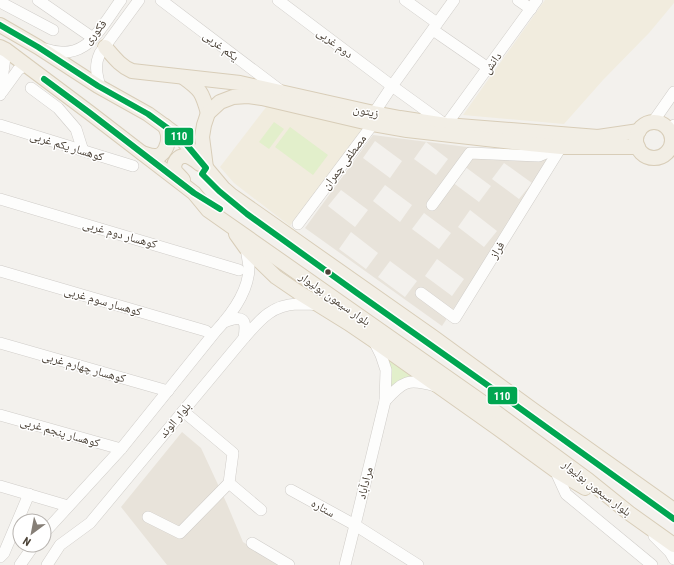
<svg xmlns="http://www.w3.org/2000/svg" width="674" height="565" viewBox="0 0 674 565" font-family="'Roboto Condensed','Noto Naskh Arabic',sans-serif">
  <rect width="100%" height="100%" fill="#f3f1ed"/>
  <g fill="#e8e3da" fill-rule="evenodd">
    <path d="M373,135L553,158L442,326L305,228ZM375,141L402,161L390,178L363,158ZM426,142L448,159L436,175L414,159ZM504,163L532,183L519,199L492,179ZM464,166L491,186L479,202L452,182ZM385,185L412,205L400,222L373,201ZM341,190L368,210L355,227L328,206ZM470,210L497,231L484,247L458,227ZM424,213L451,233L439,249L412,229ZM351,232L378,253L366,269L339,249ZM437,259L464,279L452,296L425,276ZM390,261L417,281L405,297L378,277Z"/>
    <path d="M182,432L201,448L227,504L243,542L281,565H167L121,507Z"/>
  </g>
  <g fill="#f1ecde">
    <path d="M545,0H674V3L649,33L603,80L564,124L463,115Z"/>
    <path d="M267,106L365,127L290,226L234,183L220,167Z"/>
  </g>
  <g fill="#e2efcb">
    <path d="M274,122L284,129L269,149L259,142Z"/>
    <path d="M290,127L328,155L313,175L275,147Z"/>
    <path d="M384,353L421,378L389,389Z"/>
  </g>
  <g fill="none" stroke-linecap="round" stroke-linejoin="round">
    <g stroke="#d0cdc9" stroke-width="12">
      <g id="minor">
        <path d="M38,0L93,38"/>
        <path d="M161,0L281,91"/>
        <path d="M278,0L392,86L446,125L537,0"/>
        <path d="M405,0L437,23"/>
        <path d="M518,0L531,9"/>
        <path d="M0,2L53,30"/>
        <path d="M433,30L488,68"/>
        <path d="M45,49C57,53 72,54 84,46C96,39 112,12 121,0"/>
        <path d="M100,87C97,74 94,66 100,53L139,0"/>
        <path d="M31,88L58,108L76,129L83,151"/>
        <path d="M2,92L18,70L25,65"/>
        <path d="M0,95L6,50"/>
        <path d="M653,122L674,92"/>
        <path d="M0,125L133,166"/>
        <path d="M671,135L674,125"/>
        <path d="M0,199L239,270"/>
        <path d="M432,205L470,153L539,156L560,147"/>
        <path d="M298,224L373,124L374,113L392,86L454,0"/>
        <path d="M0,271L206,331"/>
        <path d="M421,293L455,318L561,147"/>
        <path d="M224,322C243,315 247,318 244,338"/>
        <path d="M0,343L168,391"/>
        <path d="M385,401C403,381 408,378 435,386"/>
        <path d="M183,411L233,453L229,483L261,510"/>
        <path d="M0,415L121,449"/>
        <path d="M555,470L566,494L652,565"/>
        <path d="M0,486L68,506"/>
        <path d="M291,490L355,525L418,565"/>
        <path d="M148,517L180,533L229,483"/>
        <path d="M44,533L121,449L215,332C231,315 249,292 249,267C248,261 247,254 246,248"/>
        <path d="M654,536L670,552L674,559"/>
        <path d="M252,543L289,565"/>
        <path d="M0,557L4,553L29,494"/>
        <path d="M20,565L34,545"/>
        <path d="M47,565L60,545L90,523L244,338C259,321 271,305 297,304C304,304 312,304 319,305"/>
        <path d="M345,565L355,525L385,401L386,370L381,355L374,341"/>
      </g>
    </g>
    <g stroke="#d8cdb8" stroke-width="16">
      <g id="major">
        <path d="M0,25L38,47L98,86L148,114L181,138L223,188L231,195L433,337L533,410L674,510"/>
        <path d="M0,47L6,50L90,113L194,193L208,210L482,402L588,480L629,513L674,545"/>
        <path d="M105,47C113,56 120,66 132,71L240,83L374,113L400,118L446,125L598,137L639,131"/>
        <path d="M183,77C201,90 202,92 208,113"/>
        <circle cx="654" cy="140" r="18"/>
        <path d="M142,153C146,154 150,156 155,156C164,157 169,144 168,136C168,133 166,129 165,126"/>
        <path d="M206,168L202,137L204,125L208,113L220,102L233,97L248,96L262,98L373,124L407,130L530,144L561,147H638"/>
        <path d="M183,180C181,177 177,174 175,171C172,163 178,155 186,156C191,157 196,161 200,164"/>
        <path d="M236,234L246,248L276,277L298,292L348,323L373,340L496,427L555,470L585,488"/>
      </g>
    </g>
    <use href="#minor" stroke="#fdfdfc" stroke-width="11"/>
    <use href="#major" stroke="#f2eee5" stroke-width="14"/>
    <g stroke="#fff" stroke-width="9">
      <g id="bus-1">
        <path d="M0,25L38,47L98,86L148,114L181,138L206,168L202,174L219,191L247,214L357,293L493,389L674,519"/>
        <path d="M44,79L90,113L194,193L220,209"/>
      </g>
    </g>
    <use href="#bus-1" stroke="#00a651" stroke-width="6"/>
  </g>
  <circle fill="#4b4237" stroke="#fff" stroke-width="1.5" cx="328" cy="272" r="3.5"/>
  <g text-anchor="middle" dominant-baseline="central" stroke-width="3" stroke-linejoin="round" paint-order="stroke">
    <g font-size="12" fill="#4b4237" stroke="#fff">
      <text transform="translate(95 32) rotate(-49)">فکوری</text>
      <text transform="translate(335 43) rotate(37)">دوم غربی</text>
      <text transform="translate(221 46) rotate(37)">یکم غربی</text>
      <text transform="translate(492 63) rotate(-54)">دانش</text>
      <text transform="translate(366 111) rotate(12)">زیتون</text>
      <text transform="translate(67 146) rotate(17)">کوهسار یکم غربی</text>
      <text transform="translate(344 162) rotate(-53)">مصطفی چمران</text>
      <text transform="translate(120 234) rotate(16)">کوهسار دوم غربی</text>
      <text transform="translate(497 250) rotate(-58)">فراز</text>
      <text transform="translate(335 299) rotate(35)">بلوار سیمون بولیوار</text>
      <text transform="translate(103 301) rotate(16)">کوهسار سوم غربی</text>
      <text transform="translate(84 367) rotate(16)">کوهسار چهارم غربی</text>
      <text transform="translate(175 420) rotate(-50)">بلوار الوند</text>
      <text transform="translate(60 432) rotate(16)">کوهسار پنجم غربی</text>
      <text transform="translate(365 483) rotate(-76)">مرادآباد</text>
      <text transform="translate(597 488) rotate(38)">بلوار سیمون بولیوار</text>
      <text transform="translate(323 508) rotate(29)">ستاره</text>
    </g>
  </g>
  <g stroke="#fff" stroke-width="1.5">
    <rect x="164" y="127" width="30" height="19" rx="4" fill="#00a651"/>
    <rect x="487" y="386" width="31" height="19" rx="4" fill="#00a651"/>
  </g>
  <g font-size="11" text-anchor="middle" font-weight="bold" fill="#fff">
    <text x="179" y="140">110</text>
    <text x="502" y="400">110</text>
  </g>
  <g transform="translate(32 533) rotate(212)"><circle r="19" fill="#ffffff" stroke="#b7b3af"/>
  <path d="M0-3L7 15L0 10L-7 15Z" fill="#867f77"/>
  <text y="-6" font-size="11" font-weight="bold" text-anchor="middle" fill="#4b4237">N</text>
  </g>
</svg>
